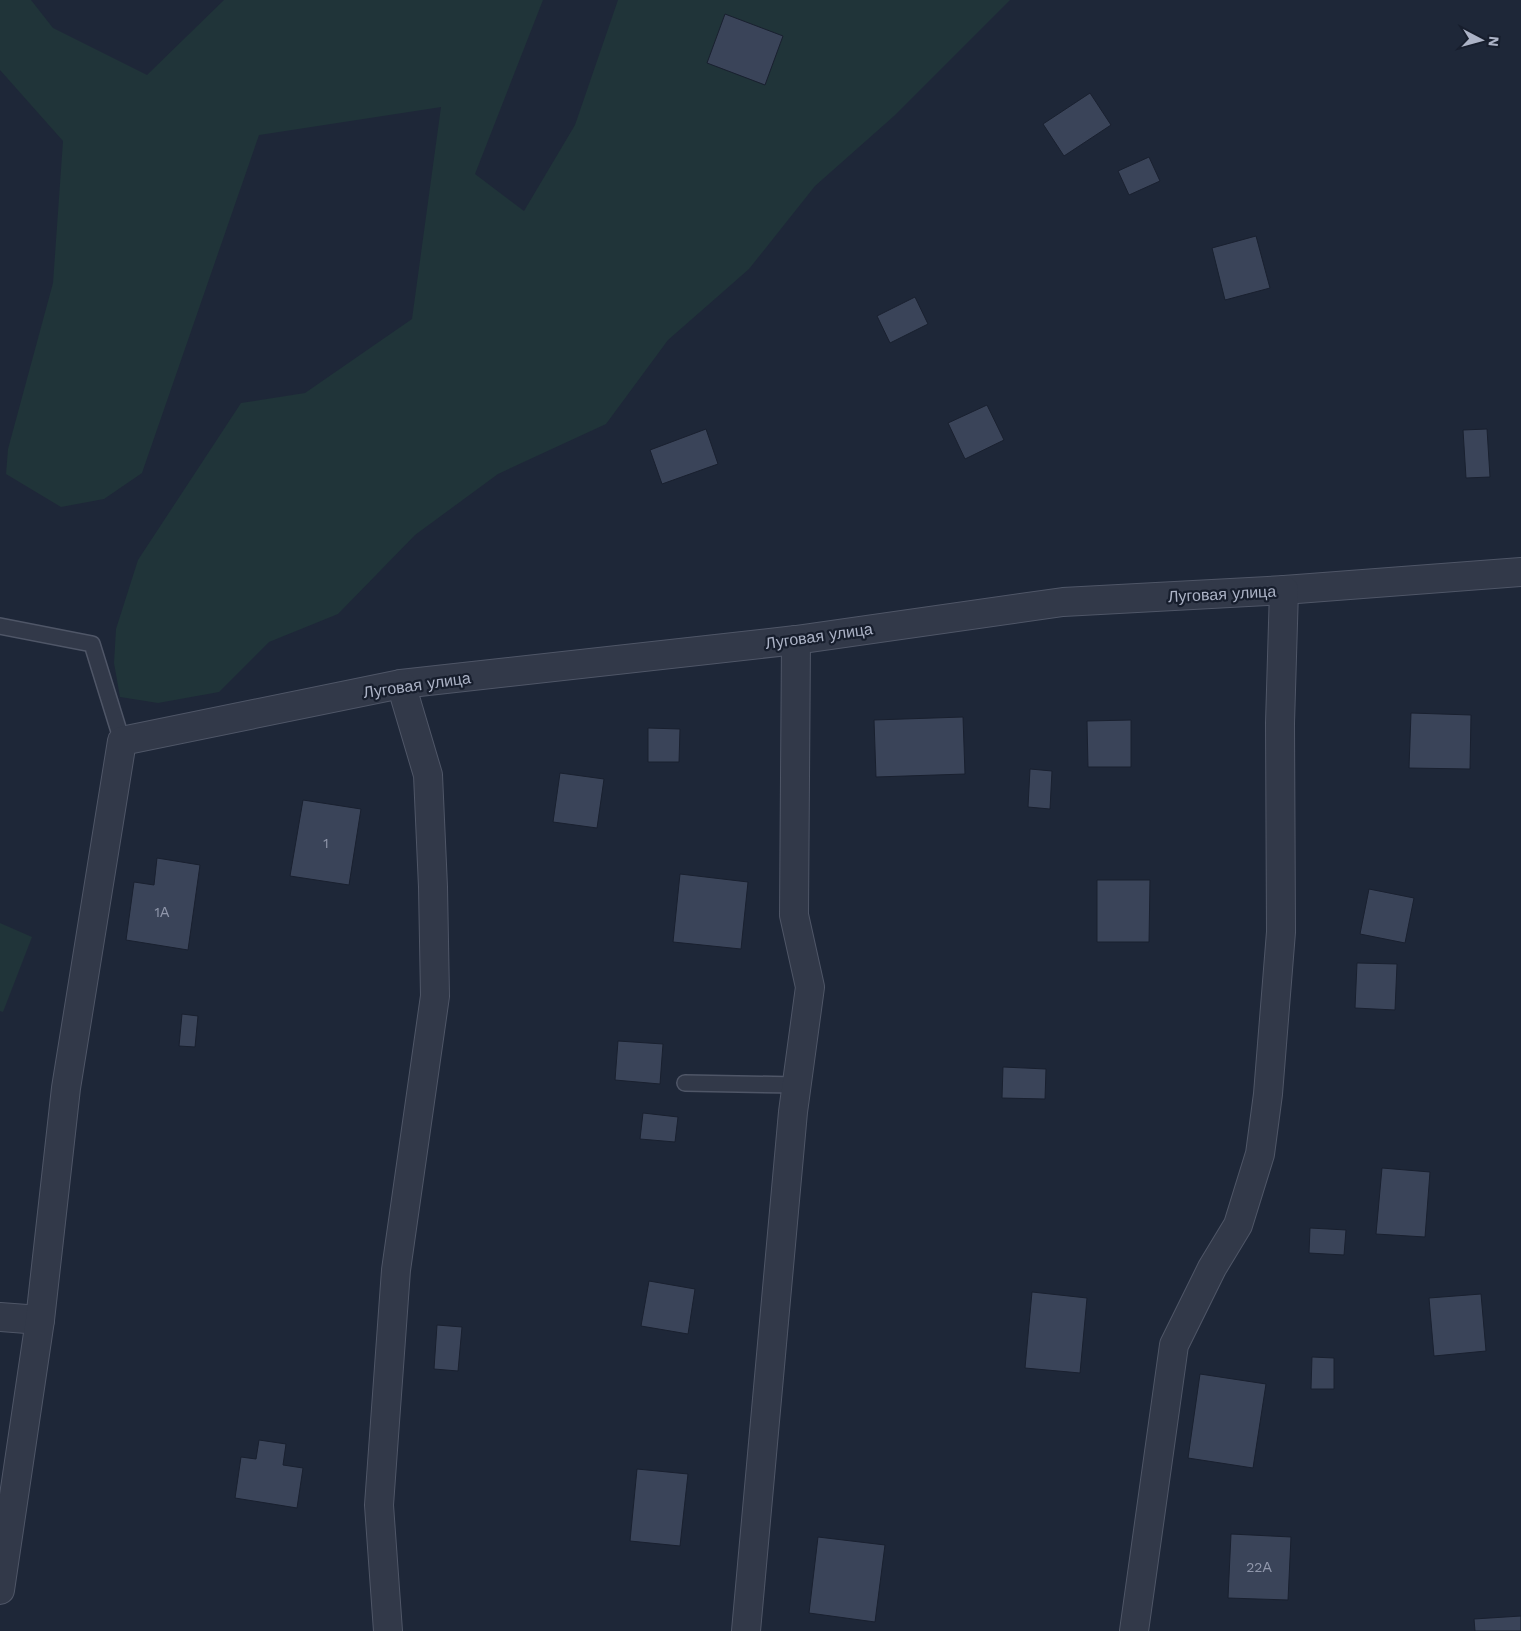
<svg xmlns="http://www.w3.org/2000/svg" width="1521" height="1631" viewBox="0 0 1521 1631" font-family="'Work Sans',sans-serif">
  <rect width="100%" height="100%" fill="#1e2738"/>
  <g fill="#203439">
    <path d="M0,0H31L53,28L147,75L224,0H543L475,174L524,211L575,125L618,0H1010L894,116L815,186L749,269L668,340L606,424L498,474L415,535L338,614L269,642L219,692L158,703L120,697L114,663L116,629L138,560L241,403L305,393L412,319L441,107L259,135L142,473L104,499L61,507L6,474L8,449L53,283L63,141L0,70Z"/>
    <path d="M0,923L32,937L3,1012L0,1011Z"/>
  </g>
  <g fill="#3a4459" stroke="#19202f">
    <path d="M725,14L783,36L765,85L707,63Z"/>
    <path d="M1090,93L1111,125L1064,156L1043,124Z"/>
    <path d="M1149,157L1160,181L1129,195L1118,171Z"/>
    <path d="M1256,236L1270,288L1225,300L1212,248Z"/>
    <path d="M915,297L928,324L890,343L877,316Z"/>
    <path d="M987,405L1004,440L965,459L948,423Z"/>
    <path d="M706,429L718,464L662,484L650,450Z"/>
    <path d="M1487,429L1490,477L1466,478L1463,430Z"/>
    <path d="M1411,713L1471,715L1470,769L1409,768Z"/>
    <path d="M963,717L965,774L876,777L874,720Z"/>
    <path d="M1131,720V767H1088L1087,721Z"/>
    <path d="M648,728L680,729L679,762H648Z"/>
    <path d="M1030,769L1052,771L1050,809L1028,807Z"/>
    <path d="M560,773L604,779L597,828L553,822Z"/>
    <path d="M303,800L361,809L349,885L290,876Z"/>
    <path d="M157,858L200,865L188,950L126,940L134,882L154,885Z"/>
    <path d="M680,874L748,882L741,949L673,942Z"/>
    <path d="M1097,880H1150L1149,942H1097Z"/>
    <path d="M1369,889L1414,898L1405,943L1360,934Z"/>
    <path d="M1357,963L1397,964L1395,1010L1355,1008Z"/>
    <path d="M182,1014L198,1016L195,1047L179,1046Z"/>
    <path d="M618,1041L663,1044L660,1084L615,1080Z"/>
    <path d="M1003,1067L1046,1069L1045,1099L1002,1098Z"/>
    <path d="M643,1113L678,1117L675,1142L640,1139Z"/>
    <path d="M1382,1168L1430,1172L1425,1237L1376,1234Z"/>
    <path d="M1310,1228L1346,1230L1344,1255L1309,1253Z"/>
    <path d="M649,1281L695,1289L688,1334L641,1326Z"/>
    <path d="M1032,1292L1087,1298L1080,1373L1025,1368Z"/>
    <path d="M1481,1294L1486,1351L1434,1356L1429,1298Z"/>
    <path d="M437,1325L462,1327L458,1371L434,1369Z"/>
    <path d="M1312,1357L1334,1358V1389H1311Z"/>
    <path d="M1200,1374L1266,1384L1253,1468L1188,1458Z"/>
    <path d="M259,1440L286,1444L283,1465L303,1468L297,1508L235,1498L241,1457L256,1459Z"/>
    <path d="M637,1469L688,1474L680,1546L630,1541Z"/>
    <path d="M1231,1534L1291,1537L1288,1600L1228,1598Z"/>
    <path d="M818,1537L885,1545L875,1622L809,1613Z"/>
    <path d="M1521,1616V1631H1475L1474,1619Z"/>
  </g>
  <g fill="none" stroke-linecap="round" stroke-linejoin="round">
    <g stroke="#4f5667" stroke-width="18">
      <g id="lane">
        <path d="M0,626L92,644L122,741"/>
        <path d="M685,1083L797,1085"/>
      </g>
    </g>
    <g stroke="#4f5667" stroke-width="30">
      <g id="street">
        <path d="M0,1317L40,1320"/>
        <path d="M0,1590L40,1320L66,1088L122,741L401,684L796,640L1063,602L1284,590L1521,572"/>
        <path d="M388,1631L379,1505L396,1270L435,996L433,887L428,775L401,684"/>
        <path d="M746,1631L793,1112L810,987L794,915L796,640"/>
        <path d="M1134,1631L1174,1345L1212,1268L1238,1225L1260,1154L1268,1094L1281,932L1280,723L1284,590"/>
      </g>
    </g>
    <use href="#lane" stroke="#323949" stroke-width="15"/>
    <use href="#street" stroke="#323949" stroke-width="28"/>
  </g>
  <g text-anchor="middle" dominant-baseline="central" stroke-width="4.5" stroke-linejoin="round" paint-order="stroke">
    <g font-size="14" fill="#9097ab">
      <text x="326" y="843">1</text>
      <text x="162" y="912">1А</text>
      <text x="1259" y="1567">22А</text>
    </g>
    <g font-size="16" fill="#acb3c6" stroke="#171e2d">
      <text transform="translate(1222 594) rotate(-3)">Луговая улица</text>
      <text transform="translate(819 636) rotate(-8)">Луговая улица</text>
      <text transform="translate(417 685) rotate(-8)">Луговая улица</text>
    </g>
  </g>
  <g transform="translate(1481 40) rotate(96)" stroke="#171e2d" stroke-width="4" paint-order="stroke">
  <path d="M0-4L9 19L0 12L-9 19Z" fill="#acb3c6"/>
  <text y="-8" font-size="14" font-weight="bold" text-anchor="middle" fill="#acb3c6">N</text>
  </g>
</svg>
